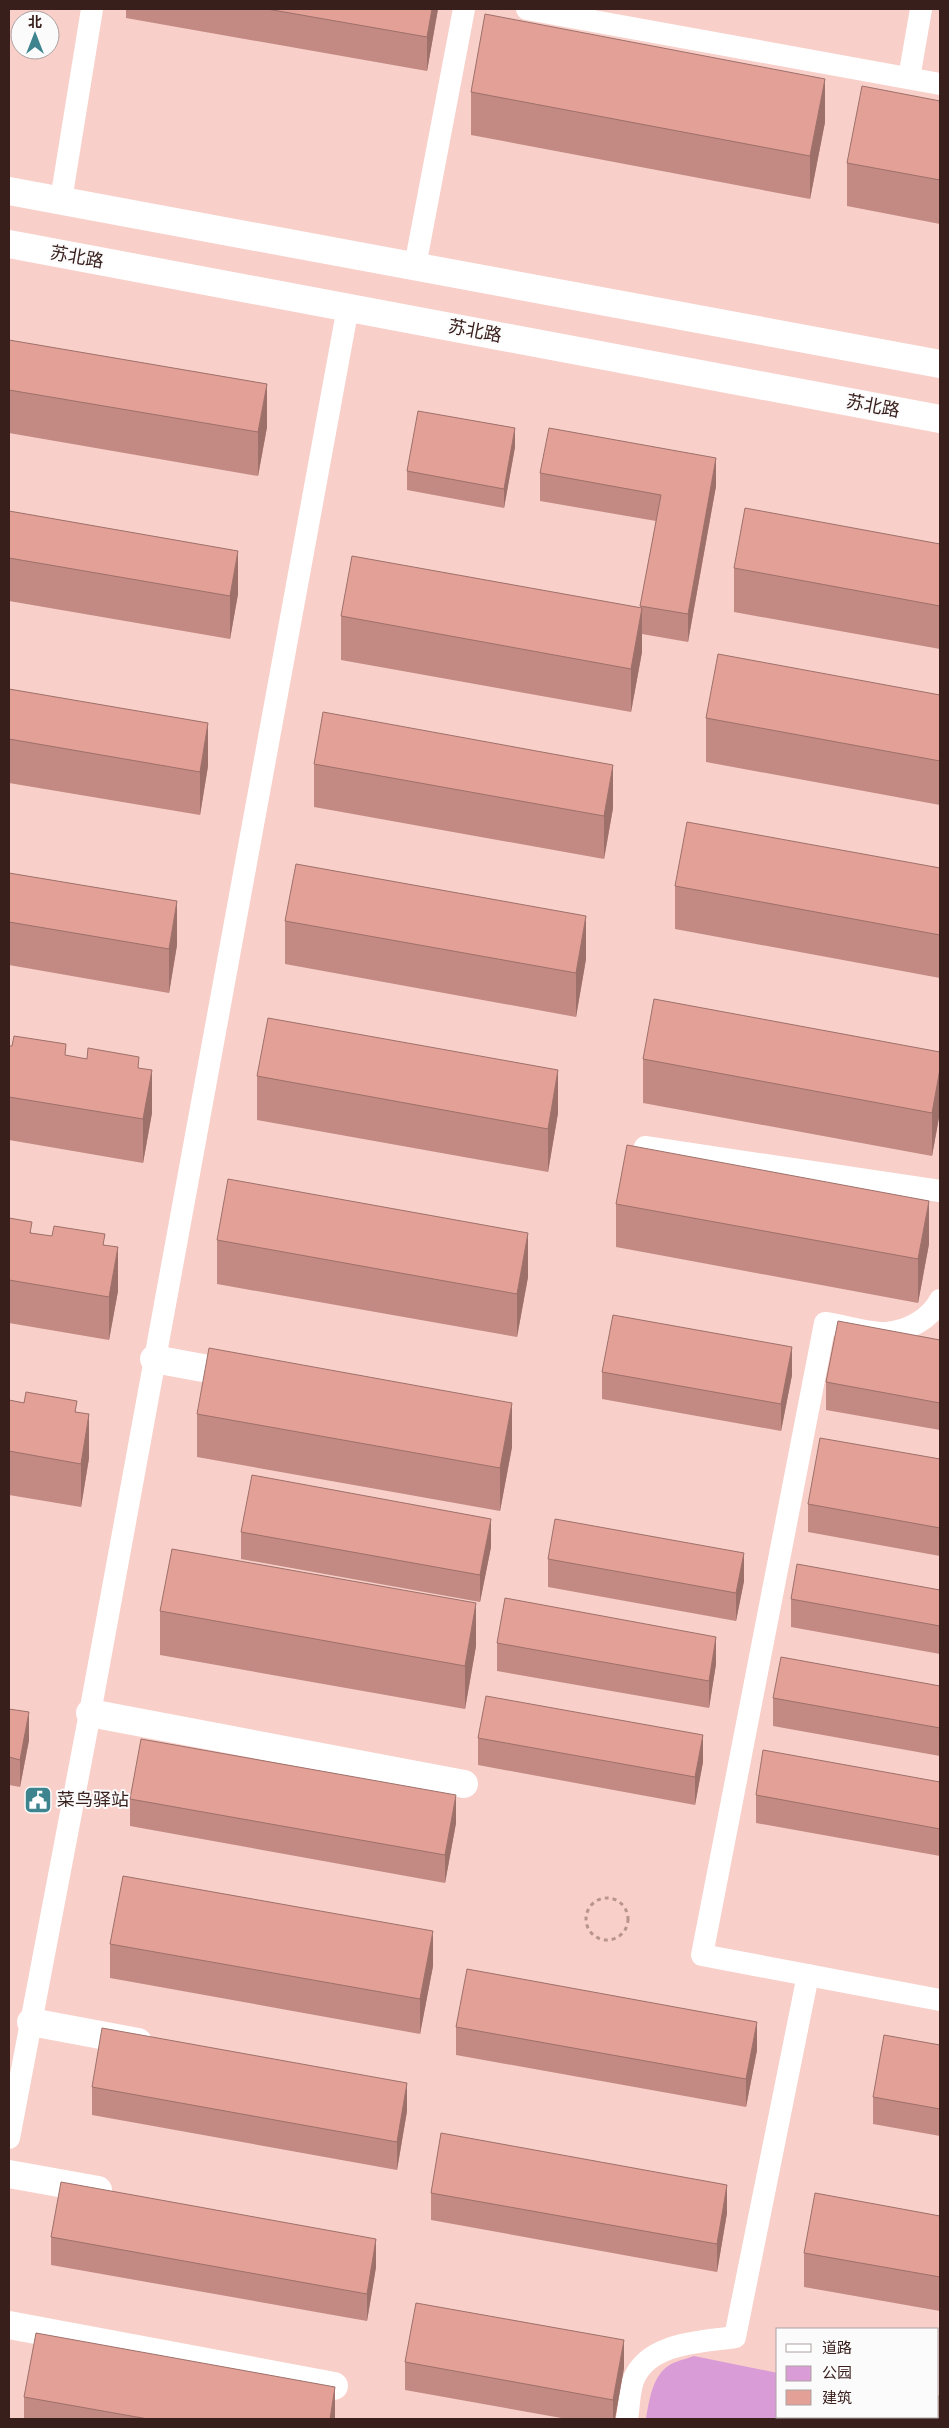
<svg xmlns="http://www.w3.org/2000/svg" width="949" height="2428" viewBox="0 0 949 2428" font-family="'Fira Sans Condensed','Noto Sans SC',sans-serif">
  <rect width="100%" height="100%" fill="#f9cfc9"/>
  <path fill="#da9cd7" d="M694,2356L778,2373V2417H874V2419H646C649,2402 652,2377 668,2366C675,2361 686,2359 694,2356Z"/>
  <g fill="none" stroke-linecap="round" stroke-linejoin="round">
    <circle stroke="#b8948f" stroke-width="3" stroke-dasharray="4 4" stroke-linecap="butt" cx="607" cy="1919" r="21"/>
    <g stroke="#fff" stroke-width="22">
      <path d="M527,9L940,84"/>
      <path d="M909,78L921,9"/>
      <path d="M61,200L92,9"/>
      <path d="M415,266L464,9"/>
      <path d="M645,1147L940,1191"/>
      <path d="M940,1300C930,1319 908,1331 886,1333C871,1334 841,1325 825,1323L702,1955L940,2000"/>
      <path d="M9,2138L90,1713L348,307"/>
      <path d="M627,2419C629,2407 629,2392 633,2381C647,2342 702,2342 735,2337L808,1975"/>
    </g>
    <g stroke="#fff" stroke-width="28">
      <path d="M154,1359L241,1375"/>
      <path d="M90,1713L464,1784"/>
      <path d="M31,2022L138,2042"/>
      <path d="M9,2174L98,2190"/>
      <path d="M9,2325L334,2386"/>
    </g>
    <g stroke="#fff" stroke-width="28">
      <path d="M9,191L940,364"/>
      <path d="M9,244L940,419"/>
    </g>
  </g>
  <g fill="#c28a82">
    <path d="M126,9H438L427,71L126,18Z"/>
    <path d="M471,92L825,122L810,199L471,135Z"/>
    <path d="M940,101V224L847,206V163Z"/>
    <path d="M9,340L267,427L258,476L9,433Z"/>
    <path d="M515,447L504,508L407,490V471Z"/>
    <path d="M540,473L716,486L688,642L642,634V652L631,712L341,660V616L640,608L656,521L540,501Z"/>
    <path d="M9,511L238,594L230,639L9,601Z"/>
    <path d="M940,544V649L734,612V568Z"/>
    <path d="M9,689L208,766L200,815L9,783Z"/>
    <path d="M940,695V805L706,762V718Z"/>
    <path d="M314,764L613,808L604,859L314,807Z"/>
    <path d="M940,868V978L675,929V886Z"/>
    <path d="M9,873L177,945L169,993L9,965Z"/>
    <path d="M285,921L586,959L576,1017L285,964Z"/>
    <path d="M9,1046L139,1068L152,1113L143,1163L9,1140Z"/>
    <path d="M940,1052V1112L932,1156L643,1103V1059Z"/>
    <path d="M257,1076L558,1113L548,1172L257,1120Z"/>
    <path d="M616,1204L929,1244L918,1303L616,1247Z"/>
    <path d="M9,1218L32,1233L105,1245L118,1291L109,1340L9,1323Z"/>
    <path d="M217,1240L528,1277L517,1337L217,1284Z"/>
    <path d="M940,1340V1430L826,1410V1382Z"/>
    <path d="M602,1372L792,1375L781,1431L602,1399Z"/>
    <path d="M9,1400L77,1412L89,1458L81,1507L9,1495Z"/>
    <path d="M197,1414L512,1447L500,1511L197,1457Z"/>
    <path d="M940,1459V1556L808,1532V1504Z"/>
    <path d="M241,1532L491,1547L480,1602L241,1559Z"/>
    <path d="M548,1559L744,1581L736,1621L548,1587Z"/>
    <path d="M940,1590V1654L791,1627V1599Z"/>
    <path d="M160,1611L476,1646L465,1709L160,1655Z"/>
    <path d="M497,1643L716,1664L709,1708L497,1671Z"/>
    <path d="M940,1686V1756L773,1726V1698Z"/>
    <path d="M9,1709L29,1740L20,1787L9,1785Z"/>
    <path d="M478,1738L703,1762L695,1805L478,1765Z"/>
    <path d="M940,1782V1856L756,1823V1795Z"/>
    <path d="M130,1799L456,1823L445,1883L130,1826Z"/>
    <path d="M110,1944L433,1966L420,2034L110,1978Z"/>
    <path d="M456,2027L757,2050L746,2107L456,2055Z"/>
    <path d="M940,2045V2136L873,2124V2097Z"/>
    <path d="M92,2087L407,2111L397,2170L92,2115Z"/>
    <path d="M431,2193L727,2213L717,2272L431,2220Z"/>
    <path d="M940,2216V2311L804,2287V2253Z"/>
    <path d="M51,2237L376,2267L367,2321L51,2265Z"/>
    <path d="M405,2362L624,2368L615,2419H567L405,2390Z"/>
    <path d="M24,2397L335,2415V2419H24Z"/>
  </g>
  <g fill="#9e706a">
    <path d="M432,9H438L427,71V37Z"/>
    <path d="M825,79V122L810,199V156Z"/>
    <path d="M267,384V427L258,476V432Z"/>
    <path d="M515,428V447L504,508V489Z"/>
    <path d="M716,458V486L688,642V614Z"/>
    <path d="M238,551V594L230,639V596Z"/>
    <path d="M642,608V652L631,712V669Z"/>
    <path d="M208,723V766L200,815V772Z"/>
    <path d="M613,765V808L604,859V816Z"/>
    <path d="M177,901V945L169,993V949Z"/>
    <path d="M586,916V959L576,1017V973Z"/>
    <path d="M940,1069V1112L932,1156V1113Z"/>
    <path d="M152,1070V1113L143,1163V1119Z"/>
    <path d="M558,1070V1113L548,1172V1129Z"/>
    <path d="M929,1201V1244L918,1303V1259Z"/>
    <path d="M528,1233V1277L517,1337V1294Z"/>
    <path d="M118,1247V1291L109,1340V1297Z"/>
    <path d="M792,1347V1375L781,1431V1404Z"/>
    <path d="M512,1403V1447L500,1511V1468Z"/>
    <path d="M89,1414V1458L81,1507V1464Z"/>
    <path d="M491,1519V1547L480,1602V1575Z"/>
    <path d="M744,1553V1581L736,1621V1593Z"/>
    <path d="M476,1603V1646L465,1709V1666Z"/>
    <path d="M716,1637V1664L709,1708V1681Z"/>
    <path d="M29,1712V1740L20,1787V1760Z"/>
    <path d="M703,1735V1762L695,1805V1777Z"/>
    <path d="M456,1795V1823L445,1883V1855Z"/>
    <path d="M433,1931V1966L420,2034V1999Z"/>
    <path d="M757,2022V2050L746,2107V2079Z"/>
    <path d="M407,2083V2111L397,2170V2142Z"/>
    <path d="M727,2185V2213L717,2272V2244Z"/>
    <path d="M376,2239V2267L367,2321V2294Z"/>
    <path d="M624,2340V2368L615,2419H613V2400Z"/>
    <path d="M335,2387V2419H330Z"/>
  </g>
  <g fill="#e2a097" stroke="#9e706a">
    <path d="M267,9H432L427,37Z"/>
    <path d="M485,14L825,79L810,156L471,92Z"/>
    <path d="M862,86L940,101V180L847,163Z"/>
    <path d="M9,340L267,384L258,432L9,390Z"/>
    <path d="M418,411L515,428L504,489L407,471Z"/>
    <path d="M549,428L716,458L688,614L640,606L661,495L540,473Z"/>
    <path d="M745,508L940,544V606L734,568Z"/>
    <path d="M9,511L238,551L230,596L9,558Z"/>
    <path d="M352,556L642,608L631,669L341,616Z"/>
    <path d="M718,654L940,695V761L706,718Z"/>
    <path d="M9,689L208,723L200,772L9,739Z"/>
    <path d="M323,712L613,765L604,816L314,764Z"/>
    <path d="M687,822L940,868V935L675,886Z"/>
    <path d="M296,864L586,916L576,973L285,921Z"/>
    <path d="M9,873L177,901L169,949L9,922Z"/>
    <path d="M654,999L940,1052V1069L932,1113L643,1059Z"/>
    <path d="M268,1018L558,1070L548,1129L257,1076Z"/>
    <path d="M14,1036L66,1044L65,1055L87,1059L88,1048L139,1057L138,1068L152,1070L143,1119L9,1097V1046H12Z"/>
    <path d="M627,1145L929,1201L918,1259L616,1204Z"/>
    <path d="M228,1179L528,1233L517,1294L217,1240Z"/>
    <path d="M9,1218L32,1222L30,1233L52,1236L54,1226L105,1234L103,1245L118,1247L109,1297L9,1280Z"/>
    <path d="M613,1315L792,1347L781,1404L602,1372Z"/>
    <path d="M838,1321L940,1340V1403L826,1382Z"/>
    <path d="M209,1348L512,1403L500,1468L197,1414Z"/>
    <path d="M26,1392L77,1401L75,1412L89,1414L81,1464L9,1451V1400L24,1403Z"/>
    <path d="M820,1438L940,1459V1528L808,1504Z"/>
    <path d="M252,1475L491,1519L480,1575L241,1532Z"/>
    <path d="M555,1519L744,1553L736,1593L548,1559Z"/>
    <path d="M172,1549L476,1603L465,1666L160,1611Z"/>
    <path d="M797,1564L940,1590V1626L791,1599Z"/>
    <path d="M505,1598L716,1637L709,1681L497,1643Z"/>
    <path d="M781,1657L940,1686V1728L773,1698Z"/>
    <path d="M486,1696L703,1735L695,1777L478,1738Z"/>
    <path d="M9,1709L29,1712L20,1760L9,1757Z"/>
    <path d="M141,1739L456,1795L445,1855L130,1799Z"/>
    <path d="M763,1750L940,1782V1829L756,1795Z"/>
    <path d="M123,1876L433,1931L420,1999L110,1944Z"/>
    <path d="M467,1969L757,2022L746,2079L456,2027Z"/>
    <path d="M102,2028L407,2083L397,2142L92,2087Z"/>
    <path d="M884,2035L940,2045V2109L873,2097Z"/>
    <path d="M441,2133L727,2185L717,2244L431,2193Z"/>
    <path d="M61,2182L376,2239L367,2294L51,2237Z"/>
    <path d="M815,2193L940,2216V2277L804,2253Z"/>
    <path d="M416,2303L624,2340L613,2400L405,2362Z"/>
    <path d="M36,2333L335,2387L330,2419H148L24,2397Z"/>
    <path d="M938,2396H940V2419H905V2417H938Z"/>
  </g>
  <defs>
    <g id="civic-square" transform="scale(1.4375)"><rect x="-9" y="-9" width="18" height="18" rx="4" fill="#3d848e" stroke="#fbfbfb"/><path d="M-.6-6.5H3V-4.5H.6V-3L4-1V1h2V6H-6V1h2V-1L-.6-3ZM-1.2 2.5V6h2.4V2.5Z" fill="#fff"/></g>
  </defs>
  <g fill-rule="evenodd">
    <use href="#civic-square" x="38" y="1800"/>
  </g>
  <g text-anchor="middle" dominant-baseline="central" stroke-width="4" stroke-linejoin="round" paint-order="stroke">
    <g font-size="18" fill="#381f1c" stroke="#fbfbfb">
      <text transform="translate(77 257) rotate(10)">苏北路</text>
      <text transform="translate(475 331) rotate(11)">苏北路</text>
      <text transform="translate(873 406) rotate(11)">苏北路</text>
    </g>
    <g font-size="18" fill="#381f1c" stroke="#fbfbfb" text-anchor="start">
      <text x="57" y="1800">菜鸟驿站</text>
    </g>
  </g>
  <rect width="949" height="2428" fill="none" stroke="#381f1c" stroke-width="20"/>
  <rect x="776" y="2328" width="162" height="90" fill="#fbfbfb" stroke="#ada3a2"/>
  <rect x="786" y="2344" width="25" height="8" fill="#ffffff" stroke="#ada3a2"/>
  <text x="822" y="2353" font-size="15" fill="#381f1c">道路</text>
  <rect x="786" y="2366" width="25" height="15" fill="#da9cd7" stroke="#ada3a2"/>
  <text x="822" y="2378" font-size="15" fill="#381f1c">公园</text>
  <rect x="786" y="2390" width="25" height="15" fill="#e2a097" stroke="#ada3a2"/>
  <text x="822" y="2403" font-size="15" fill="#381f1c">建筑</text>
  <g transform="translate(35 35)"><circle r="24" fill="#fbfbfb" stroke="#ada3a2"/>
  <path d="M0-4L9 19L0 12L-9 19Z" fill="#3d848e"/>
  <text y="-8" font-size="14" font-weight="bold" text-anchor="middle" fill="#381f1c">北</text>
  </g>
</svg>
